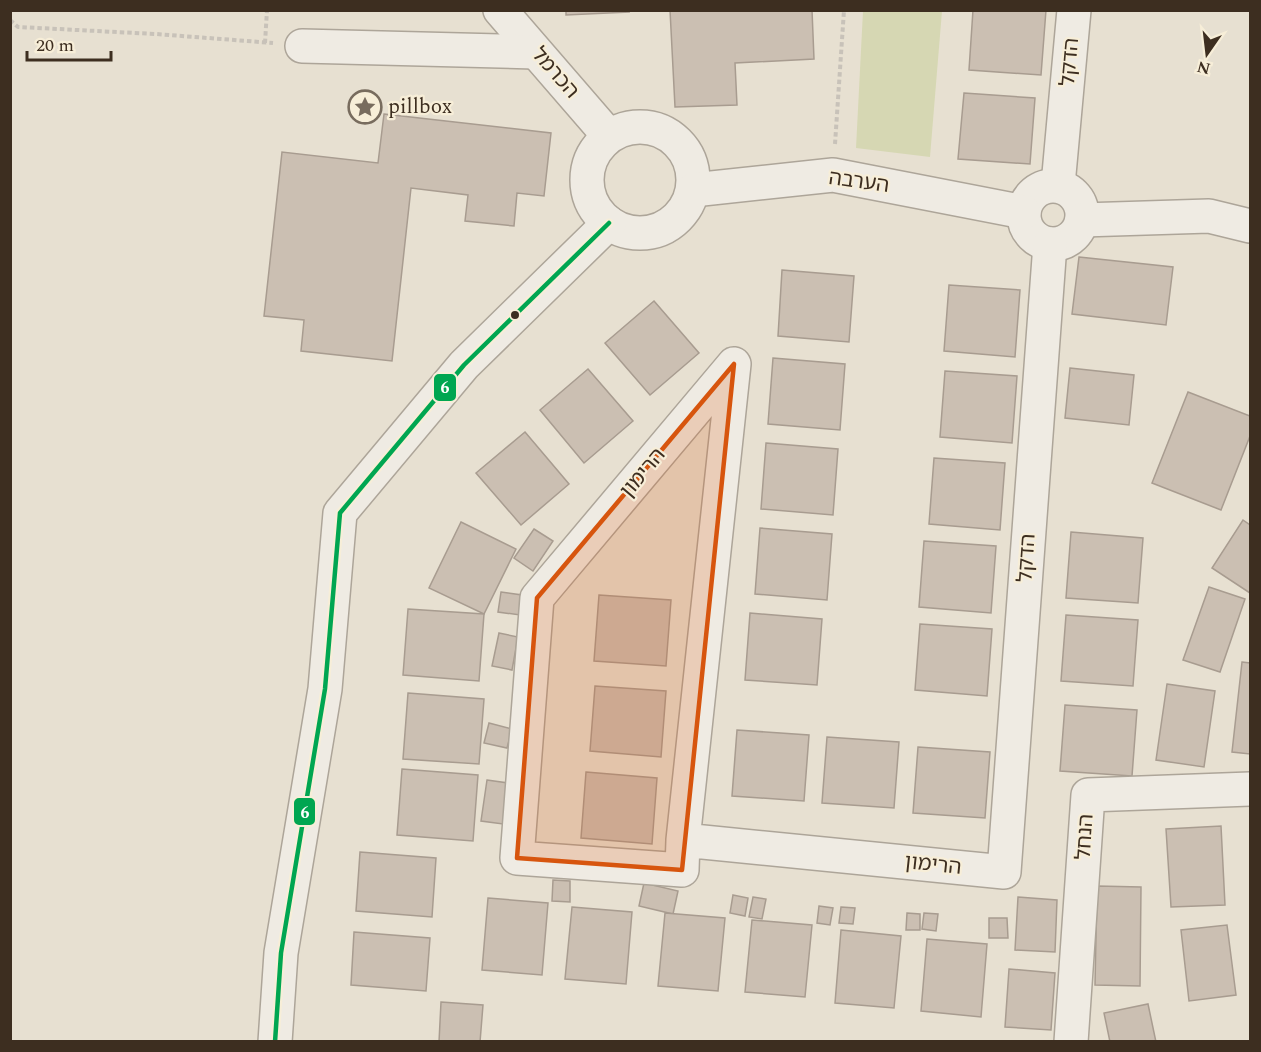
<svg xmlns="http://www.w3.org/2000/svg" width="1261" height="1052" viewBox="0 0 1261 1052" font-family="Spectral,'Noto Sans Hebrew',serif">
  <rect width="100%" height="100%" fill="#e7e0d1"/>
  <path fill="#d6d7b3" d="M863,11H942L930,157L856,148Z"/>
  <g fill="#cbbfb2" stroke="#a89c90" stroke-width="1.5">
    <path d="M566,10H628L629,12L566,15Z"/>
    <path d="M670,10H812L814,59L735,63L737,105L675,107Z"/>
    <path d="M973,10H1046L1041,75L969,70Z"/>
    <path d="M964,93L1035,98L1030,164L958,159Z"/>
    <path d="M384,114L551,133L544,196L517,193L514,226L465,221L468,195L411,188L392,361L301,351L304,320L264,316L282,152L378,163Z"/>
    <path d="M1079,257L1173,267L1166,325L1072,314Z"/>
    <path d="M782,270L854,276L849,342L778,336Z"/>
    <path d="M949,285L1020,290L1015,357L944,351Z"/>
    <path d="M654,301L699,353L650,395L605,343Z"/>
    <path d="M773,358L845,364L840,430L768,424Z"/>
    <path d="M1070,368L1134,375L1129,425L1065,418Z"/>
    <path d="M588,369L633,421L584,463L540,410Z"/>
    <path d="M945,371L1017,376L1012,443L940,437Z"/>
    <path d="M1188,392L1250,416V436L1221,510L1152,483Z"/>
    <path d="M525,432L569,484L521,525L476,473Z"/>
    <path d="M766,443L838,449L833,515L761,509Z"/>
    <path d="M934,458L1005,463L1000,530L929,524Z"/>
    <path d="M1243,520L1250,525V593L1212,568Z"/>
    <path d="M461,522L516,549L484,614L429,588Z"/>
    <path d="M760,528L832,534L827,600L755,594Z"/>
    <path d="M534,529L553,541L533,571L514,558Z"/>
    <path d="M1071,532L1143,538L1138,603L1066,598Z"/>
    <path d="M924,541L996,546L991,613L919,607Z"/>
    <path d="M1209,587L1245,599L1220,672L1183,660Z"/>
    <path d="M501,592L522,595L520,615L498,612Z"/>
    <path d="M599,595L671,600L666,666L594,661Z"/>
    <path d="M408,609L484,614L479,681L403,675Z"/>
    <path d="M750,613L822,619L817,685L745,680Z"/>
    <path d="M1066,615L1138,620L1133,686L1061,681Z"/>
    <path d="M920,624L992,629L987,696L915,690Z"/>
    <path d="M499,633L518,637L512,670L492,666Z"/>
    <path d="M1242,662L1250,663V754L1232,752Z"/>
    <path d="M1167,684L1215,691L1204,767L1156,760Z"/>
    <path d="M595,686L666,691L661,757L590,751Z"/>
    <path d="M408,693L484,699L479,764L403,759Z"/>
    <path d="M1065,705L1137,710L1132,776L1060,771Z"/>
    <path d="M489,723L512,729L507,748L484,743Z"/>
    <path d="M737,730L809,735L804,801L732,796Z"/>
    <path d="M827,737L899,742L894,808L822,803Z"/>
    <path d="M918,747L990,752L985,818L913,813Z"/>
    <path d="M402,769L478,775L473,841L397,835Z"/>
    <path d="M586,772L657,778L652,844L581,838Z"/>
    <path d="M487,780L508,783L503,824L481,821Z"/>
    <path d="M1221,826L1225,905L1171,907L1166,829Z"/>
    <path d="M360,852L436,858L432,917L356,911Z"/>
    <path d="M553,880L570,881V902L552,901Z"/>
    <path d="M644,883L678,891L673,914L639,906Z"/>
    <path d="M1097,886L1141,887L1140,986L1095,985Z"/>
    <path d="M733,895L748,898L745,916L730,913Z"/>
    <path d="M753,897L766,899L762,919L749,917Z"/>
    <path d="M1018,897L1057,900L1055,952L1015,950Z"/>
    <path d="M488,898L548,903L542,975L482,970Z"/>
    <path d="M819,906L833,908L830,925L817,923Z"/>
    <path d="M572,907L632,912L626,984L565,979Z"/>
    <path d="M841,907L855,908L853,924L839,923Z"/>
    <path d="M665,913L725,918L718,991L658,986Z"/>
    <path d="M907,913L920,914V930H906Z"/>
    <path d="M924,913L938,914L936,931L922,929Z"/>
    <path d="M989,918H1007L1008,938H989Z"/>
    <path d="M752,920L812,925L805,997L745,992Z"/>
    <path d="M1227,925L1236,995L1189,1001L1181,930Z"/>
    <path d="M841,930L901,936L894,1008L835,1003Z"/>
    <path d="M354,932L430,938L426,991L351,985Z"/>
    <path d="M927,939L987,944L981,1017L921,1011Z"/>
    <path d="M1009,969L1055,973L1051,1030L1005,1027Z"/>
    <path d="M441,1002L483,1005L480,1042H439Z"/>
    <path d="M1148,1004L1156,1042H1110L1104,1013Z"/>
  </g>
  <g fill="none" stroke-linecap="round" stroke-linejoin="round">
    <g stroke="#ada599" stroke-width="36">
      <g id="minor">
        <path d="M500,10L609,136"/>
        <path d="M302,46L535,52"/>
        <circle cx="640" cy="180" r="53"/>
        <path d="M1058,185L1074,10"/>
        <circle cx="1053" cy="215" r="29"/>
        <path d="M693,190L833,175L1024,212"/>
        <path d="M1082,220L1209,216L1250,226"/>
        <path d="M683,840L734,364L537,598L517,858L682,870L683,840L1004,872L1050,244"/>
        <path d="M275,1042L281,953L325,689L340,513L464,365L609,223"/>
        <path d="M1071,1042L1088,795L1250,789"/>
      </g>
    </g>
    <g stroke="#c8c2b9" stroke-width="4" stroke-dasharray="4.5 3" stroke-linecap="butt">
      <path d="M10,20L18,27L156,34L273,43"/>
      <path d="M265,43L267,10"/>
      <path d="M835,144L844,10"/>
    </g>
    <use href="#minor" stroke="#efebe3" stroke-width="33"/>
    <g stroke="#f7eed8" stroke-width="9">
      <path id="bus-1" d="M275,1042L281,953L325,689L340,513L464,365L609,223"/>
    </g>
    <use href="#bus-1" stroke="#00a651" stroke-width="4.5"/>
  </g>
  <path fill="#d7550e" fill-opacity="0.2" stroke="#d7550e" stroke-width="4.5" stroke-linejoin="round" d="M734,364L682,870L517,858L537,598Z"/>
  <defs>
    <g id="sight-ring" transform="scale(1.725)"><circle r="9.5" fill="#f7eed8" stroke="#786c5e" stroke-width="1.5"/><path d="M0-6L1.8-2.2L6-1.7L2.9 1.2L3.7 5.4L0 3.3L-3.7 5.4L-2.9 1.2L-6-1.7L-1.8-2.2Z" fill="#786c5e"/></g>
  </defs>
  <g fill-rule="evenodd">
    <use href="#sight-ring" x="365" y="107"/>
  </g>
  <circle fill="#3d2e20" stroke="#f7eed8" stroke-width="2" cx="515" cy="315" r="5"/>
  <g text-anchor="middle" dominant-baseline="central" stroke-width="4.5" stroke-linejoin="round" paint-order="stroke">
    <g font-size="21" fill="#3d2e20" stroke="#f7eed8">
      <text transform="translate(1070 62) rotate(-85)">הדקל</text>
      <text transform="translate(555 73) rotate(49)">הכרמל</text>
      <text transform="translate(859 182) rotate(8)">הערבה</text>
      <text transform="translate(643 473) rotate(-50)">הרימון</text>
      <text transform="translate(1027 558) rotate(-86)">הדקל</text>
      <text transform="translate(1085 837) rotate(-86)">הנחל</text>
      <text transform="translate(933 865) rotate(6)">הרימון</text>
    </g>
    <g font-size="21" fill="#3d2e20" stroke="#f7eed8" text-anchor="start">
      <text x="388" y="107">pillbox</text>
    </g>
  </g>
  <g stroke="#f7eed8" stroke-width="2">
    <rect x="433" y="373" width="24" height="29" rx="6" fill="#00a651"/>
    <rect x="293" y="797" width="23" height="29" rx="6" fill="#00a651"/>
  </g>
  <g font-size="16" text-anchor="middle" font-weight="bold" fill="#fff">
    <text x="445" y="393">6</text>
    <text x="305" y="818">6</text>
  </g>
  <rect width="1261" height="1052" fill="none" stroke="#3d2e20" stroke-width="24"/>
  <g transform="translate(1207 54) rotate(194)" stroke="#f7eed8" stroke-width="4.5" paint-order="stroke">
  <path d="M0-4.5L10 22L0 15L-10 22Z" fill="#3d2e20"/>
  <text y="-9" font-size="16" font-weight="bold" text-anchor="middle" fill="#3d2e20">N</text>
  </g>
  <path d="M27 51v9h84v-9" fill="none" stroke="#3d2e20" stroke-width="3"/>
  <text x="36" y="51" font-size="18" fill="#3d2e20" stroke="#f7eed8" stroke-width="4.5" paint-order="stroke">20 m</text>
</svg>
